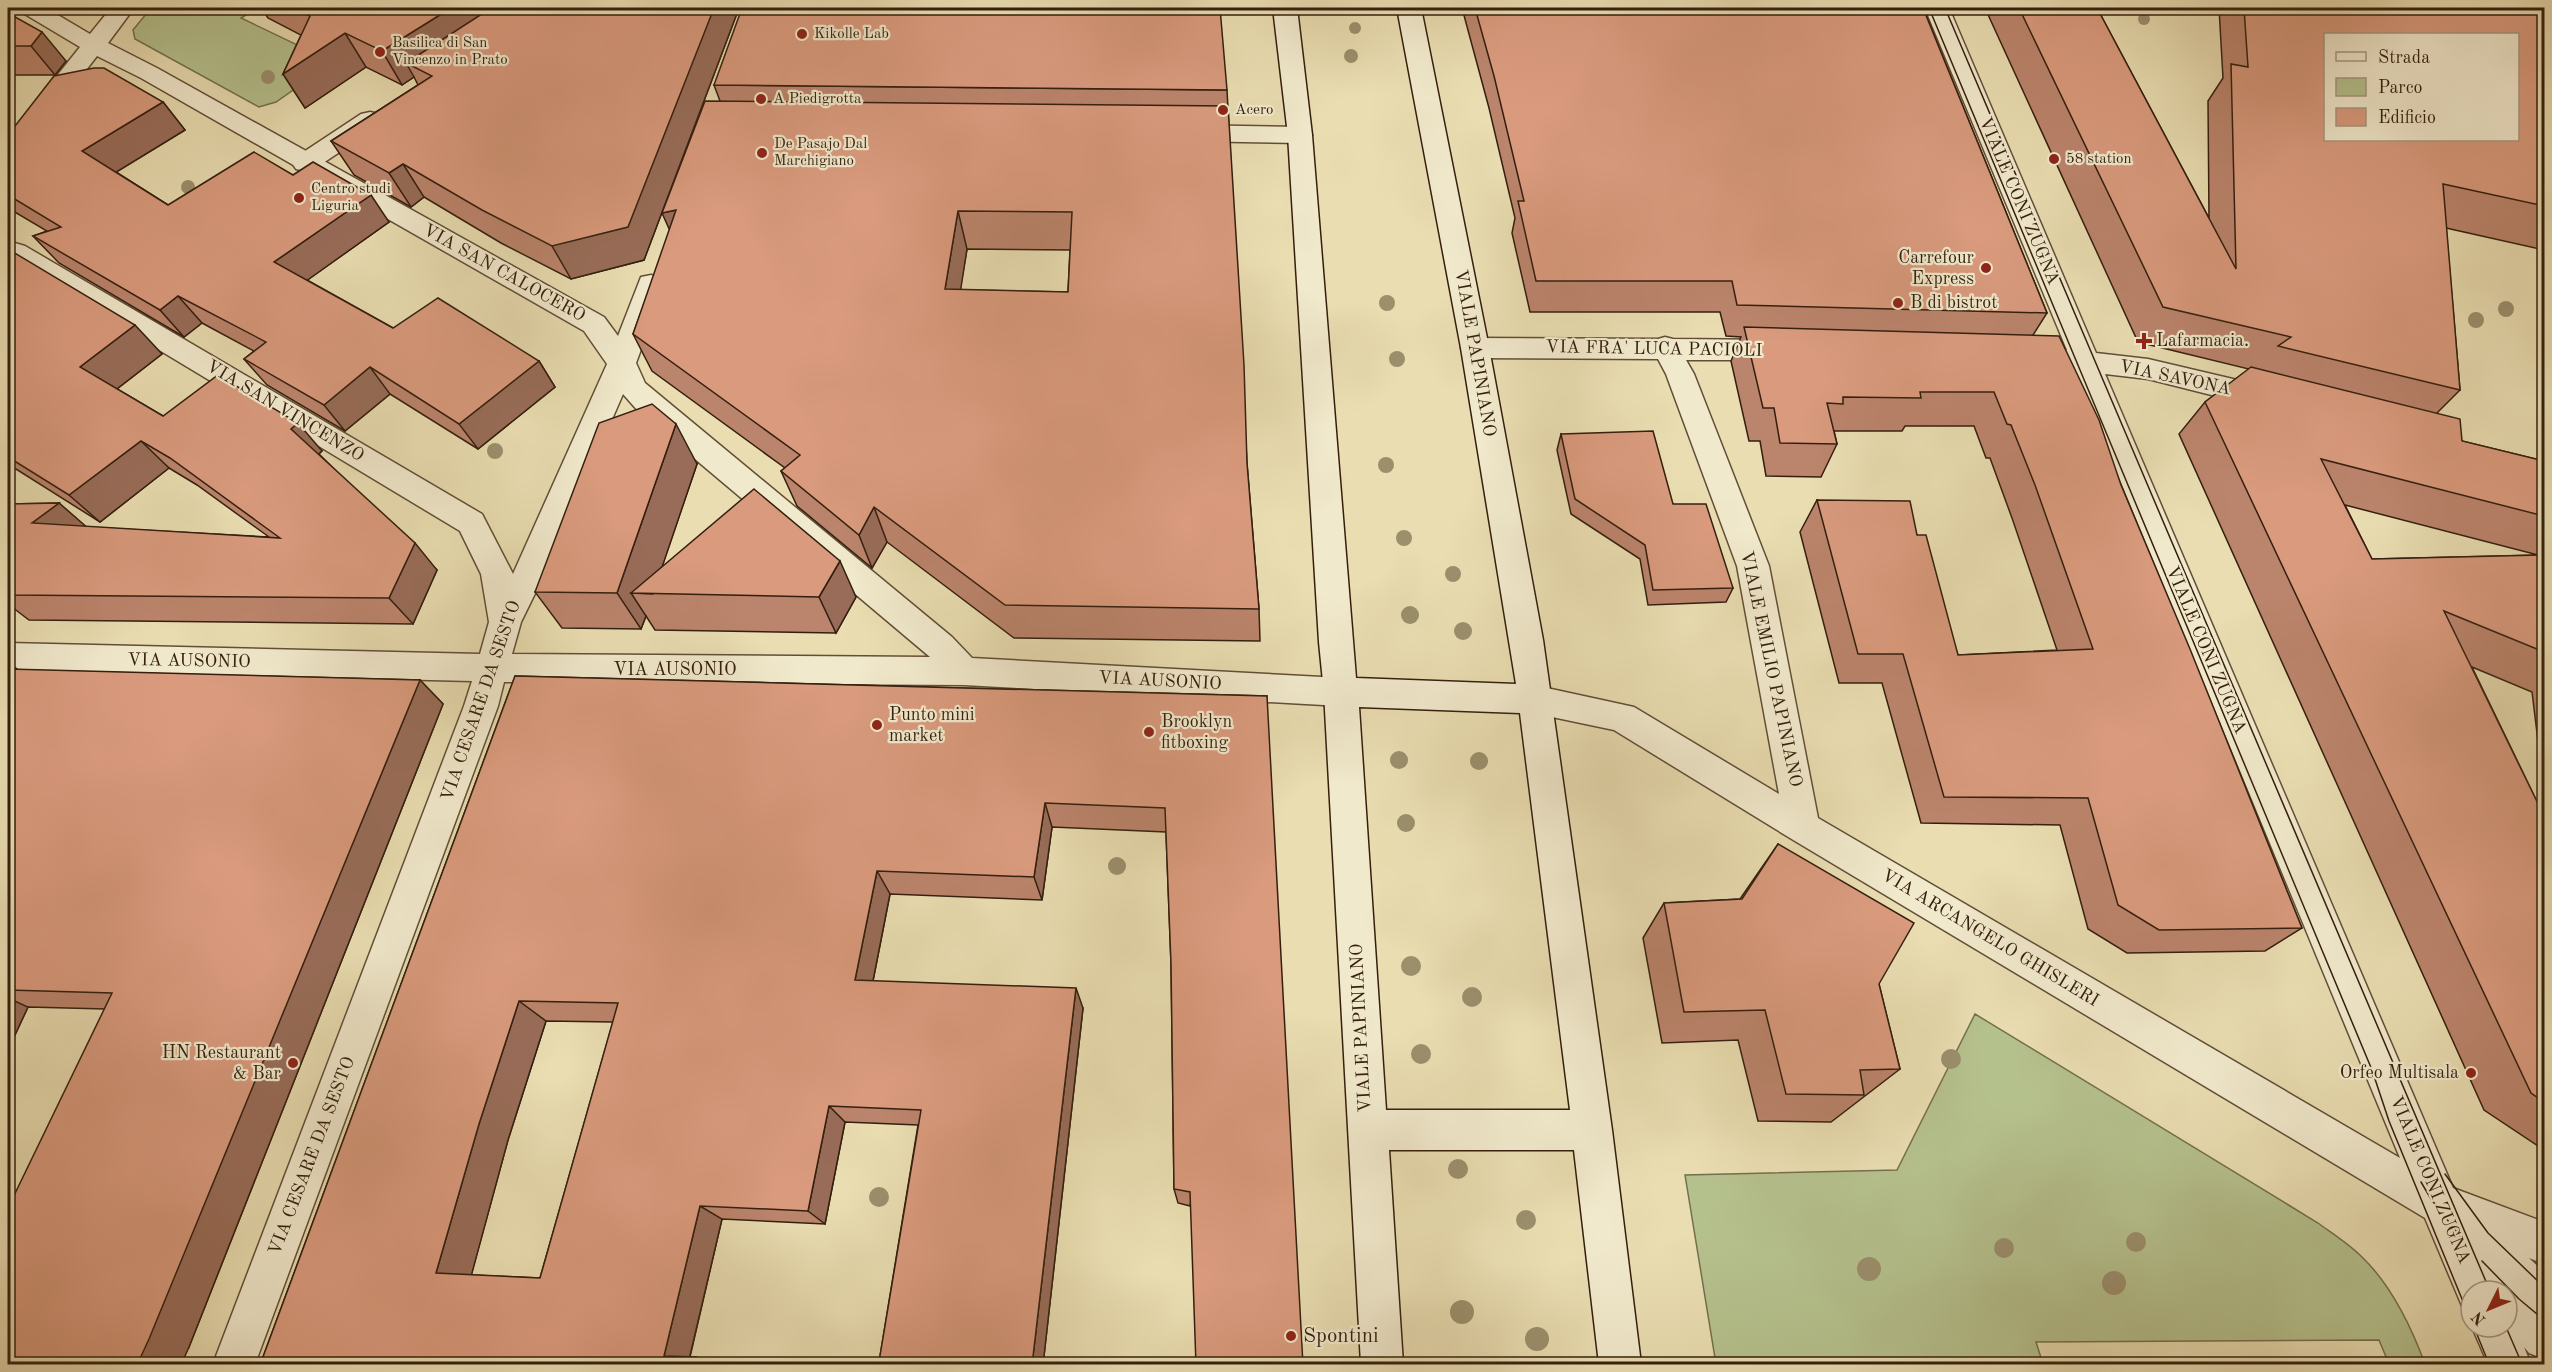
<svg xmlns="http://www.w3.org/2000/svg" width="2552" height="1372" viewBox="0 0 2552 1372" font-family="'Old Standard TT',serif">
  <rect width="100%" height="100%" fill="#e9ddb1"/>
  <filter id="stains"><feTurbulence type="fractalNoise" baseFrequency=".00333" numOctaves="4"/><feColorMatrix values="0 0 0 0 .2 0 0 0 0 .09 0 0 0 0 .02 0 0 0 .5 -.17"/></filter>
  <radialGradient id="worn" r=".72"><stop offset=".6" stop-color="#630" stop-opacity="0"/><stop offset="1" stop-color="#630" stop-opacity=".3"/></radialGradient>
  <g fill="#b5c18d" stroke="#74704e" stroke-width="1.5">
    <path d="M151,8H258L241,18L333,62L276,102L259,107L135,39L133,30Z"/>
    <path d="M1975,1014L2318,1223C2333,1234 2349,1244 2362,1257C2392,1286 2411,1326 2425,1364H2389L2379,1340L2036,1342L2043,1364H1716L1685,1175L1897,1170Z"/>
  </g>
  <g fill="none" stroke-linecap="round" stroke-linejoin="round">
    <g stroke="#614e37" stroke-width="3">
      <path id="pedestrian" d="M370,112L379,114L382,120L379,126L314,169L305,171L296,169L292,163L296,157L361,114Z"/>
    </g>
    <g stroke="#614e37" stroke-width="3">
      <g id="minor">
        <path d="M19,8H46L90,34L111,8H134L108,43L157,68L604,317L618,336L641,277L651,275L661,277L665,284L636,363L645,383L952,637L972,658L1341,678L1353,682L1358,692L1353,702L1341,706L964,685L504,682L498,706L255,1364H213L464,706L472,681L8,670V643L480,654L489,622L481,574L460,531L8,259V241L25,246L482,514L513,574L607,364L584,331L141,78L97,56L17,159L8,161V137L80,47L23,13ZM623,394L638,411L930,657L512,654L521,622L547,569Z"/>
        <path d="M1925,8H1949L2096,353L2148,359L2267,387L2277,390L2281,398L2277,406L2267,409L2148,379L2105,374L2453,1188L2544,1222V1264L2529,1258L2544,1272V1359L2529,1353L2524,1347L2531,1364H2488L2472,1327H2507V1291H2471V1309L2462,1306L2425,1218L1790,838L1614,730L1533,713L1521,709L1516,699L1521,689L1533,685L1634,707L1779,794L1737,566L1666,374L1658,359L1475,358L1465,355L1461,348L1465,341L1475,338L1658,339L1665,337L1673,339L1779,340L1789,343L1793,350L1789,357L1779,360H1686L1694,374L1769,566L1818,818L2400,1158L2075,371L2058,367L2054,360L2058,353L2067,350Z"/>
        <path d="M1185,125L1300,127L1309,129L1312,135L1309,141L1300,143L1185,141L1176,139L1173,133L1176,127Z"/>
      </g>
    </g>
    <g stroke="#341f0e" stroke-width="3">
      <path id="secondary" d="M1273,8H1297L1312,135L1356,678L1516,684L1461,348L1397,8H1421L1489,348L1543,640L1612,1130L1641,1364H1599L1574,1150H1389L1403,1364H1361L1324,692L1319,642L1288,135ZM1359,707L1520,713L1570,1110H1386Z"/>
    </g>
    <use href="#pedestrian" fill="#f1e9cc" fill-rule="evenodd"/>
    <use href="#minor" fill="#f1e9cc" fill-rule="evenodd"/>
    <use href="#secondary" fill="#f1e9cc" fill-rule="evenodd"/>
    <g stroke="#341f0e" stroke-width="1.5">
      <path d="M1929,8L2372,1070L2389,1121L2471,1321"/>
      <path d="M1945,8L2490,1291"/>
      <path d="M2445,1174L2488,1233L2544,1287"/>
      <path d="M2421,1182L2431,1199L2464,1241"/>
      <path d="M2482,1261L2519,1299L2544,1320"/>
      <path d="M2474,1327L2489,1364"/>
      <path d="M2506,1327L2522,1364"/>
    </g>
  </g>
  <g fill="#9b8f6c">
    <circle cx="2144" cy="19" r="6"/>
    <circle cx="1355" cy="28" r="6"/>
    <circle cx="1351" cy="56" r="7"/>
    <circle cx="268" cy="77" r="7"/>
    <circle cx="188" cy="187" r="7"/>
    <circle cx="1387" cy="303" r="8"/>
    <circle cx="2506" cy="309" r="8"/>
    <circle cx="2476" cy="320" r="8"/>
    <circle cx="1397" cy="359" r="8"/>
    <circle cx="495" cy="451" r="8"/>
    <circle cx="1386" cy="465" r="8"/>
    <circle cx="1404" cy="538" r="8"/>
    <circle cx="1453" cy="574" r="8"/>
    <circle cx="1410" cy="615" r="9"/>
    <circle cx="1463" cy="631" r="9"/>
    <circle cx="1399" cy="760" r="9"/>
    <circle cx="1479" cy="761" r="9"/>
    <circle cx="1406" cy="823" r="9"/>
    <circle cx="1117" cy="866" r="9"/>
    <circle cx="1411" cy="966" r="10"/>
    <circle cx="1472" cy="997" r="10"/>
    <circle cx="1421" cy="1054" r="10"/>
    <circle cx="1951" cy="1059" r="10"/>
    <circle cx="1458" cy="1169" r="10"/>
    <circle cx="879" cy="1197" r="10"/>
    <circle cx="1526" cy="1220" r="10"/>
    <circle cx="2136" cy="1242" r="10"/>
    <circle cx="2004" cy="1248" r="10"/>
    <circle cx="1869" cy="1269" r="12"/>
    <circle cx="2114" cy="1283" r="12"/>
    <circle cx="1462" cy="1312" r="12"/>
    <circle cx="1537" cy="1339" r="12"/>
  </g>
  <g fill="#bb846c" stroke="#341f0e" stroke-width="1.5" fill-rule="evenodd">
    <path d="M261,8H739L644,260L571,279L501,243L424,197L411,207L354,175L331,141L418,85L414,77L402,85L366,67L305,108L283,74L301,35L268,18Z"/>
    <path d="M1462,8H1923L2047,313L2033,335L2121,485L2302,928L2265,951L2127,953L2088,929L2060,825L1921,823L1882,683H1839L1800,532L1817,500L1917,535L1958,655L2057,650L2012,518L1990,458H1986L1974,426H1905L1902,431H1834L1837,444L1821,477L1766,476L1760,441H1749L1731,361L1741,337L1726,336L1720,312H1530L1512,233L1515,218L1489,108Z"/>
    <path d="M1985,8H2097L2209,218L2208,101L2223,78L2219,8H2544V250L2446,228L2460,390L2437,413L2462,441L2544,461V791L2532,692L2472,667L2544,816V1150L2484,1110L2179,434L2205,402L2249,369L2138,342ZM2345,505L2538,555L2372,559Z"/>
    <path d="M8,13L66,61L55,75H8Z"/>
    <path d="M714,85L1227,90L1247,463L1259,609L1260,641L1014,638L887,542L872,568L797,506L781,471L785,468L652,371L633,334L720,101ZM967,249L1070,250L1068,292L960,290Z"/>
    <path d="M163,102L185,130L116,172L168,205L293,175L389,222L307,280L393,328L539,361L555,387L478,449L390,394L345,431L267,385L244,359L254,351L202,323L184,337L59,263L33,236L47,231L8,208V135Z"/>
    <path d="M8,249L162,354L117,389L163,416L322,451L319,454L437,570L413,624L29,620L8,604V504L59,503L86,527L269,537L197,485L169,468L100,522L8,464Z"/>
    <path d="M1561,434L1673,504L1733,588L1726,602L1648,605L1640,559L1571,514L1557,450Z"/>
    <path d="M697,464L662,566L856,597L836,633L655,630L646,616L641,629L562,628L535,592Z"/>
    <path d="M8,662L18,670L420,680L443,704L189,1347L105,1009L28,1007L8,1050Z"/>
    <path d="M515,676L1267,696L1190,1206L1178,1203L1174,1189L1171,964L1166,832L1052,827L1042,900L890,894L873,981L1083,1008L1043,1365H883L879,1362L918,1125L845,1122L825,1224L722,1219L690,1357L260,1365ZM546,1021L613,1022L540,1278L471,1275L508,1140Z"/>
    <path d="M1778,844L1879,984L1900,1069L1831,1122L1758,1121L1738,1040L1662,1043L1643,938L1664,903L1740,899Z"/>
  </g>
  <g fill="#986c58" stroke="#341f0e" stroke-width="1.5">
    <path d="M451,8H490L500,26L406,63L414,77L402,85L382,51Z"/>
    <path d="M714,8H739L644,260L571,279L552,246Z"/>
    <path d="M42,32L66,61L55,75L31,46Z"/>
    <path d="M345,33L366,67L305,108L283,74Z"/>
    <path d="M163,102L185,130L105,179L82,151Z"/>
    <path d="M403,164L424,197L411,207L389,173Z"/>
    <path d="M371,195L389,222L295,289L274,262Z"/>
    <path d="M676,210L679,251L662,213Z"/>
    <path d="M958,211L967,249L955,326L945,289Z"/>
    <path d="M178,296L202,323L184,337L160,310Z"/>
    <path d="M135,325L162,354L109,395L80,367Z"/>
    <path d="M539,361L555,387L478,449L459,424Z"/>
    <path d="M370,367L390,394L345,431L324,405Z"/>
    <path d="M298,423L322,451L315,457L291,429Z"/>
    <path d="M676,424L697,464L653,594L631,593L646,616L641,629L617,593Z"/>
    <path d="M141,441L169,468L100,522L69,495Z"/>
    <path d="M59,503L90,530L32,523Z"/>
    <path d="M874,507L887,542L872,568L859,535Z"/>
    <path d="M415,543L437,570L413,624L389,598Z"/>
    <path d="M840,561L856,597L836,633L819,597Z"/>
    <path d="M8,662L22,673L8,683Z"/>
    <path d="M420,680L443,704L189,1347L181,1365H137Z"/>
    <path d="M1045,803L1052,827L1042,900L1034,877Z"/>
    <path d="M877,871L890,894L869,1001L855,980Z"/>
    <path d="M1076,988L1083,1008L1043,1365H1032Z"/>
    <path d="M8,998L28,1007L8,1050Z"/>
    <path d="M519,1001L546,1021L508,1140L469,1284L436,1273L479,1124Z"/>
    <path d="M829,1106L845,1122L825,1224L808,1211Z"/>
    <path d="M700,1206L722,1219L688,1364L664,1356Z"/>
    <path d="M696,1357L718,1365H695Z"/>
  </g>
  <g fill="#d99a7d" stroke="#341f0e" stroke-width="1.5" fill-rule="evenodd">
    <path d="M293,8H451L382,51L345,33L283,74L310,16Z"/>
    <path d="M491,8H714L628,227L552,246L482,210L403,164L389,173L331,141L432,76L406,63Z"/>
    <path d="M742,8H1220L1227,90L714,85Z"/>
    <path d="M1475,8H1923L2047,313L1737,305L1732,281H1536L1518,201H1524L1494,76Z"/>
    <path d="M2019,8H2097L2236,269L2231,64L2248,67L2244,8H2544V206L2443,184L2460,390L2278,346L2291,337L2163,307ZM2325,34H2517V140H2325Z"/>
    <path d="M8,13L42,32L31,46H8Z"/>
    <path d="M94,68H104L163,102L82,151L168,205L254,152L293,175L313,162L371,195L274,262L393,328L438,298L539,361L459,424L370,367L324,405L244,359L266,342L178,296L160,310L33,236L61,227L8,195V135L54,76Z"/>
    <path d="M705,101L1228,106L1244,365L1247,463L1259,609L1005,605L874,507L859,535L781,471L800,455L633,334L676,210L662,213ZM958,211L1072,212L1068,292L945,289Z"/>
    <path d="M8,249L135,325L80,367L163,416L218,375L298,423L291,429L415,543L389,598L8,595V504L59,503L32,523L280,538L170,458L141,441L69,495L8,457Z"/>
    <path d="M1744,327L2059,336L2099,420L2121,485L2190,649L2302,928L2159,930L2118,905L2088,798L1944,797L1903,654H1858L1817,500L1910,501L1917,535H1926L1958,655L2093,649L2035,485L2011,425L2007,424L1994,392H1920L1921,398L1843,397V404L1827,403L1837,444L1780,443L1774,408H1763Z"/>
    <path d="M2251,367L2460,419L2462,441L2544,461V516L2321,459L2372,559L2544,555V652L2444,611L2544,816V1102L2531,1093L2205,402Z"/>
    <path d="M652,404L676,424L617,593L535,592L599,423Z"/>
    <path d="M1653,431L1673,504H1706L1733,588L1653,590L1645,545L1575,499L1561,434Z"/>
    <path d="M754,489L840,561L819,597L631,593Z"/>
    <path d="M8,669L420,680L149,1339L137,1365H8V1208L112,993L8,990Z"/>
    <path d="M515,676L1267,696L1303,1365H1196L1190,1192L1174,1189L1171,964L1165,808L1045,803L1034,877L877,871L855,980L1076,988L1032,1365H923L879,1362L921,1110L829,1106L808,1211L700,1206L664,1356L696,1357L695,1365H260ZM519,1001L618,1003L540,1278L436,1273L479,1124Z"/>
    <path d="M1778,844L1914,923L1879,984L1900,1069L1860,1070L1864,1095L1786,1094L1765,1010L1684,1012L1664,903L1742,899Z"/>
  </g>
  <g fill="#8f2418" stroke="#f1e9cc" stroke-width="2">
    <circle cx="802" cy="34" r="6"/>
    <circle cx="380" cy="52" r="6"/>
    <circle cx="761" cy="99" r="6"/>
    <circle cx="1223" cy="110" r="6"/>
    <circle cx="762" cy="153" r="6"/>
    <circle cx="2054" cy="159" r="6"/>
    <circle cx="299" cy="198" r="6"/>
    <circle cx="1986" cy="268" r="6"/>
    <circle cx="1898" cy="303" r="6"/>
    <path d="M2141 332h6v6h6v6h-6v6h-6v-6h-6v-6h6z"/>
    <circle cx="877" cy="725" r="6"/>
    <circle cx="1149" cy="732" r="6"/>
    <circle cx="293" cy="1063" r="6"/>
    <circle cx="2471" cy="1073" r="6"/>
    <circle cx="1291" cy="1336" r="6"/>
  </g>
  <g text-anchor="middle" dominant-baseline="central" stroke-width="4.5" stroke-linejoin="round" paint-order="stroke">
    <g font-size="15" fill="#341f0e" stroke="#f1e9cc" text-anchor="start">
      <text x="814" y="34">Kikolle Lab</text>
      <text x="392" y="43">Basilica di San<tspan x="392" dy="17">Vincenzo in Prato</tspan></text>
      <text x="773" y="99">A Piedigrotta</text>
      <text x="1235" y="110">Acero</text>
      <text x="774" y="144">De Pasajo Dal<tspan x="774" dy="17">Marchigiano</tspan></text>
      <text x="2066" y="159">58 station</text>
      <text x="311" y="189">Centro studi<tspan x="311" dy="17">Liguria</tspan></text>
    </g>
    <g font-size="18" fill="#341f0e" stroke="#f1e9cc">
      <text transform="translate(2019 201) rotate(67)">VIALE CONI ZUGNA</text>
      <text transform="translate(504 273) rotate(29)">VIA SAN CALOCERO</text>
      <text transform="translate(1654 349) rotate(1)">VIA FRA' LUCA PACIOLI</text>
      <text transform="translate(1475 353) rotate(80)">VIALE PAPINIANO</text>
      <text transform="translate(2175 378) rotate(12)">VIA SAVONA</text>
      <text transform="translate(285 411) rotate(31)">VIA SAN VINCENZO</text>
      <text transform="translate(2206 650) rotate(67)">VIALE CONI ZUGNA</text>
      <text transform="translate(189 661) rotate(1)">VIA AUSONIO</text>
      <text transform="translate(1771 669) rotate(78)">VIALE EMILIO PAPINIANO</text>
      <text x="675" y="670">VIA AUSONIO</text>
      <text transform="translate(1160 681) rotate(3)">VIA AUSONIO</text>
      <text transform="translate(481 701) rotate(-71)">VIA CESARE DA SESTO</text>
      <text transform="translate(1990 938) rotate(31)">VIA ARCANGELO GHISLERI</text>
      <text transform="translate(1361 1028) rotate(-93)">VIALE PAPINIANO</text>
      <text transform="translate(312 1156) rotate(-69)">VIA CESARE DA SESTO</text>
      <text transform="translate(2430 1180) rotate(67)">VIALE CONI ZUGNA</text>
    </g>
    <g font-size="18" fill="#341f0e" stroke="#f1e9cc" text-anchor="start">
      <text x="1974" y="258" text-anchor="end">Carrefour<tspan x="1974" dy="21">Express</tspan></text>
      <text x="1910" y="303">B di bistrot</text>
      <text x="2156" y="341">Lafarmacia.</text>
      <text x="889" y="715">Punto mini<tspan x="889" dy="21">market</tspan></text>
      <text x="1161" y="722">Brooklyn<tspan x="1161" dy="21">fitboxing</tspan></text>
      <text x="281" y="1053" text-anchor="end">HN Restaurant<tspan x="281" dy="21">&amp; Bar</tspan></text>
      <text x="2459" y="1073" text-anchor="end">Orfeo Multisala</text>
    </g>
    <g font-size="21" fill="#341f0e" stroke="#f1e9cc" text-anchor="start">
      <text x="1303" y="1336">Spontini</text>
    </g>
  </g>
  <rect width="2552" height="1372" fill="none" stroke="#e9ddb1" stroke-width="30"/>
  <rect x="9" y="9" width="2534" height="1354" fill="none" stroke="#341f0e" stroke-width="3"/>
  <rect x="15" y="15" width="2522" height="1342" fill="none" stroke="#341f0e" stroke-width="1.5"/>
  <rect x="2324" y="33" width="195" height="108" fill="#f1e9cc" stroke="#a59880" stroke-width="1.5"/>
  <rect x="2336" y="52" width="30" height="9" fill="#f1e9cc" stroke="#a59880" stroke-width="1.5"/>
  <text x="2378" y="63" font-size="18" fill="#341f0e">Strada</text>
  <rect x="2336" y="78" width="30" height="18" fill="#b5c18d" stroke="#a59880" stroke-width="1.5"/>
  <text x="2378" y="93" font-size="18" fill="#341f0e">Parco</text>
  <rect x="2336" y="108" width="30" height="18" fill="#d99a7d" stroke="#a59880" stroke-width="1.5"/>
  <text x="2378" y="123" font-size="18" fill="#341f0e">Edificio</text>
  <g transform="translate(2489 1309) rotate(227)"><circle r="28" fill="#f1e9cc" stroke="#a59880" stroke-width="1.5"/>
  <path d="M0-4.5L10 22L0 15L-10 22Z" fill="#8f2418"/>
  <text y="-9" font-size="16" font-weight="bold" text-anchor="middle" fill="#341f0e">N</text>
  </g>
  <rect width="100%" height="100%" filter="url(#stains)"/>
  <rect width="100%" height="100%" fill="url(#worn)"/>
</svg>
